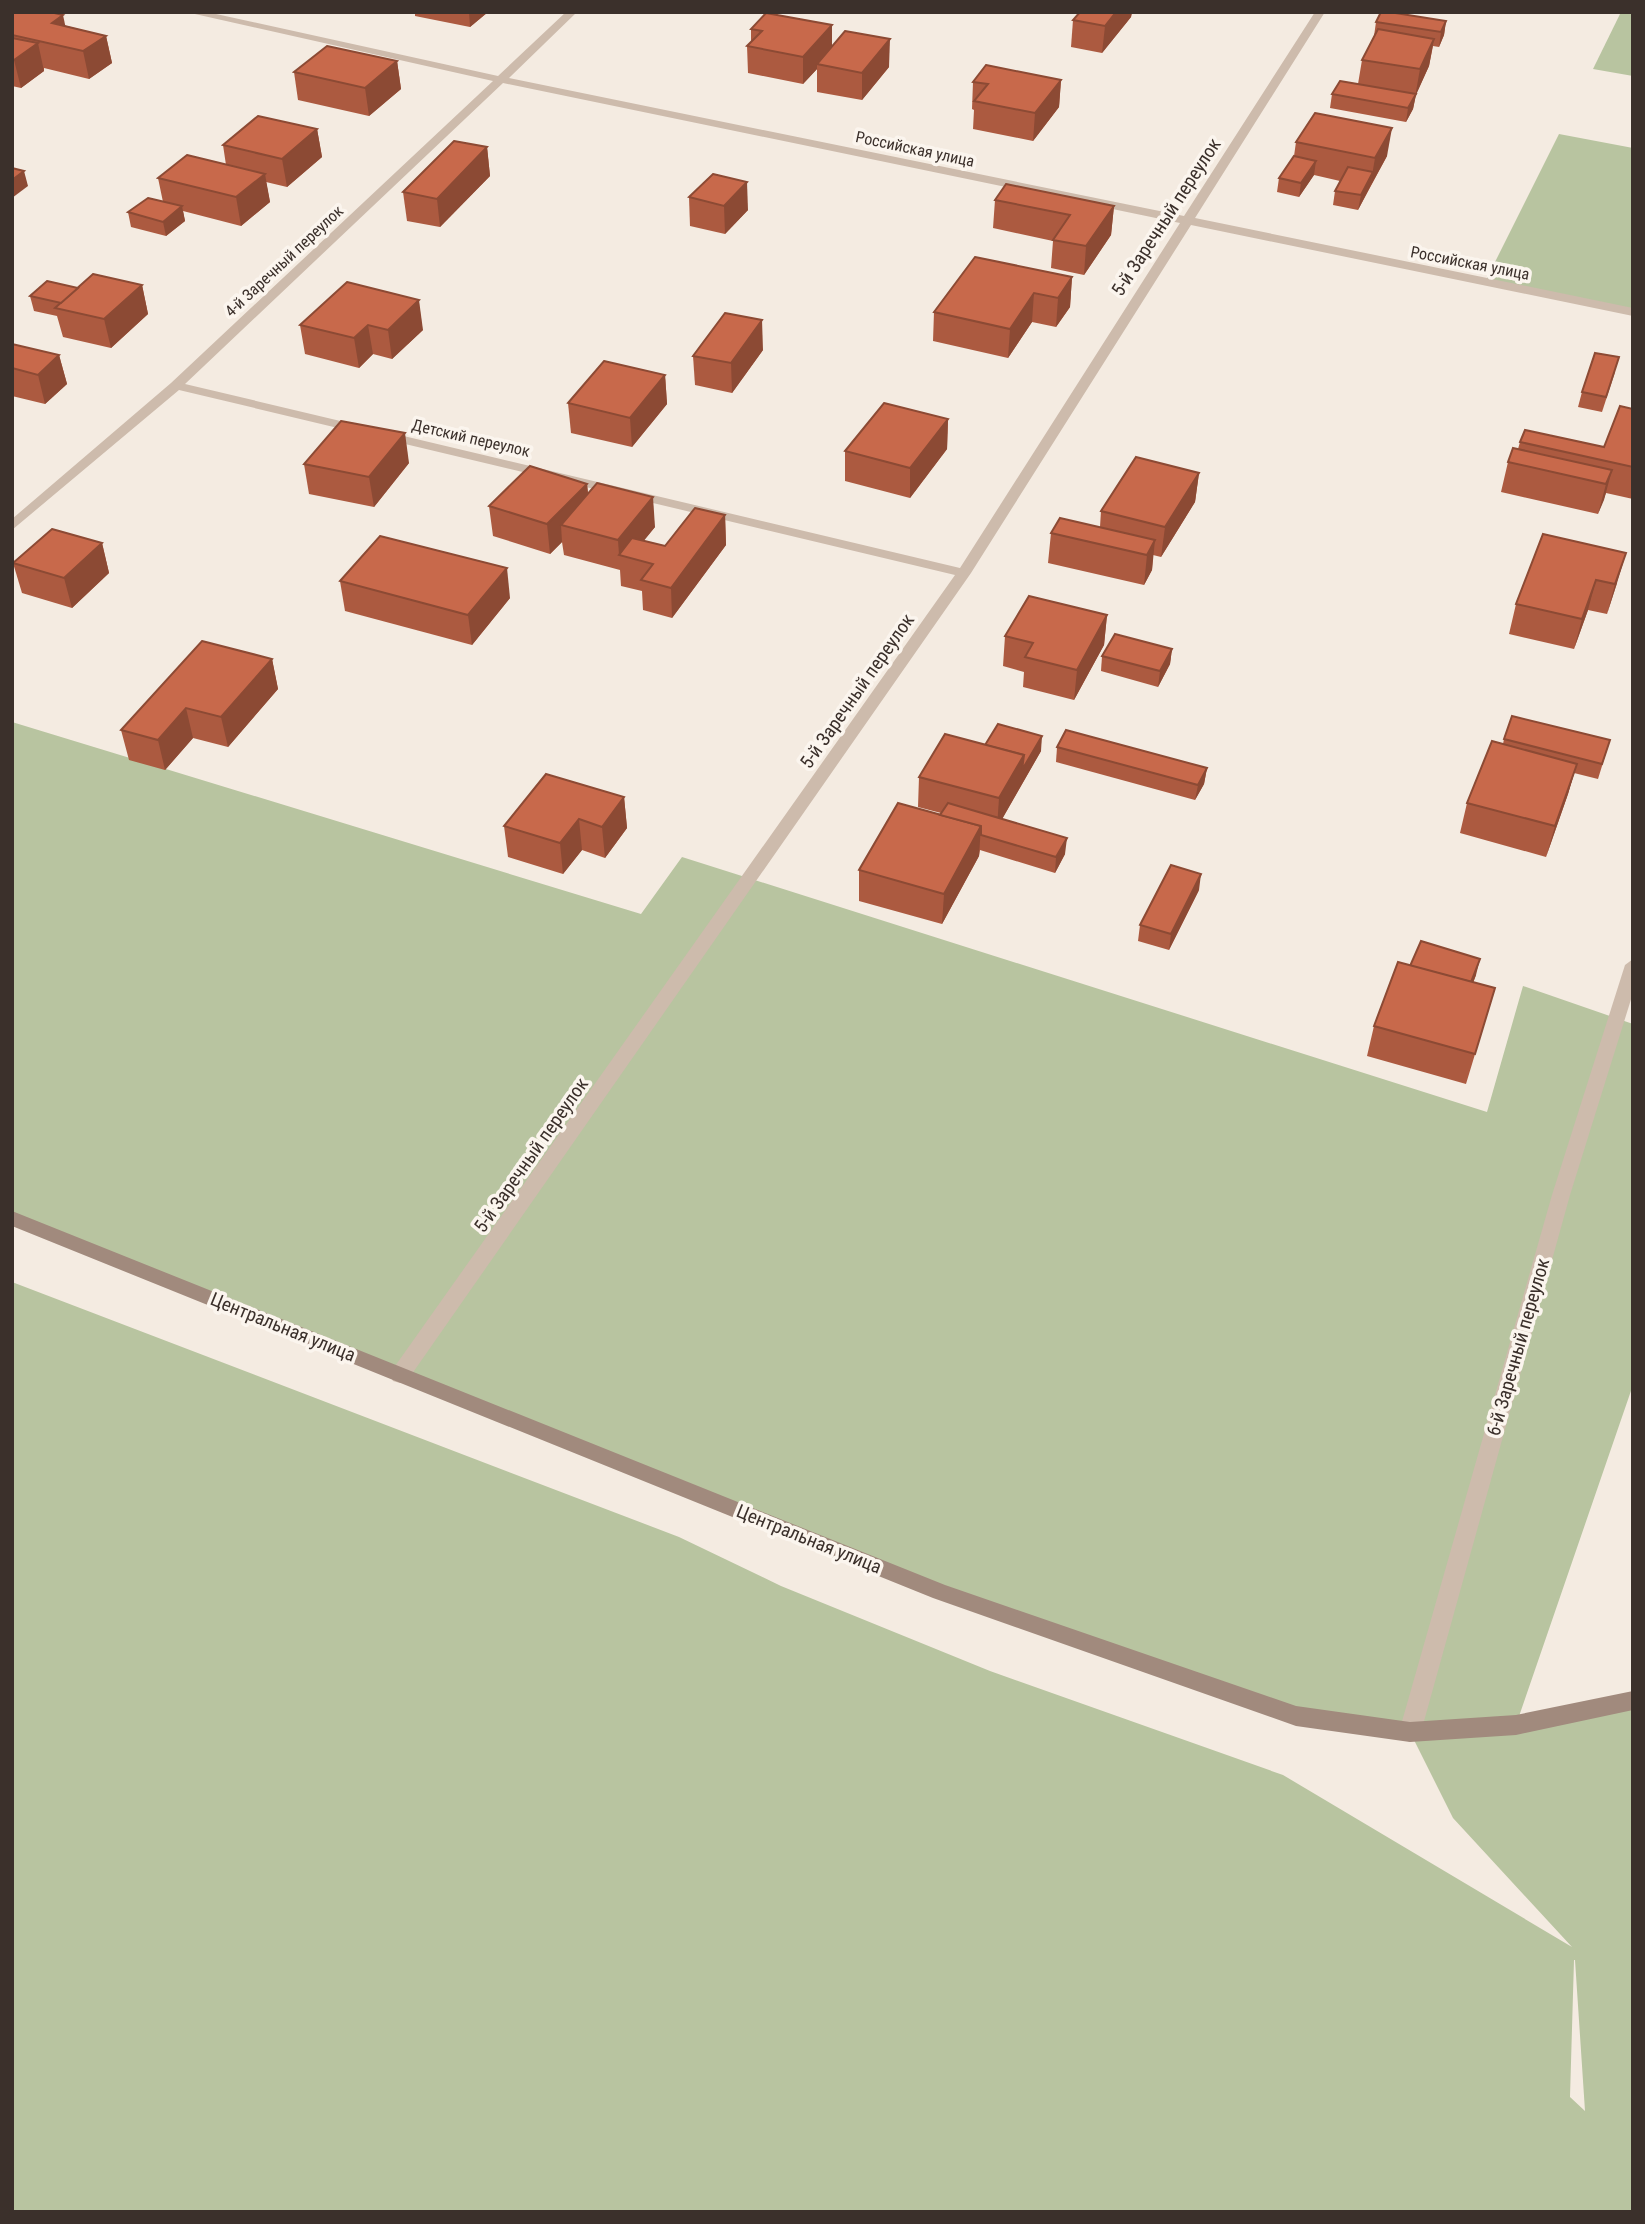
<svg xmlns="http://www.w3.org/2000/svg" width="1645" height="2224" viewBox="0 0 1645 2224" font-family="'Roboto Condensed',sans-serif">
  <rect width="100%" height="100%" fill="#f4ebe1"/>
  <g fill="#b8c4a0" fill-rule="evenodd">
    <path d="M1621,12H1633V76L1593,69Z"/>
    <path d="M1559,134L1633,148V312L1485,282Z"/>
    <path d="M12,722L641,914L682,857L1487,1112L1523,986L1633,1024V1385L1516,1725L1633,1700V2212H12V1282L679,1537L781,1586L990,1671L1283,1775L1572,1947L1453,1818L1410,1732L1296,1716L940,1592L12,1218ZM1574,1960H1575L1585,2111L1570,2097Z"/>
  </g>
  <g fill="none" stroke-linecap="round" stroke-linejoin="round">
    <g fill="#cdbbac" fill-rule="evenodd">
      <path d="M186,12H207L498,76L566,12H577L509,78L1184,216L1315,12H1325L1195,218L1633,308V316L1191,225L971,573L407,1381L400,1383L393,1381L390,1375L393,1369L955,575L179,390L12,530V519L171,383L493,81ZM503,83L1180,223L960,568L185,384Z"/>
      <path d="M1633,959V993L1570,1195L1421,1732L1418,1739L1410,1742L1402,1739L1399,1732L1552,1195L1625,965Z"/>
    </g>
    <path fill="#a18a7d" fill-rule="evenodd" d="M12,1211L945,1585L1296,1706L1410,1722L1516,1715L1633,1691V1710L1516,1735L1410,1742L1296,1726L933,1598L12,1226Z"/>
  </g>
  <g fill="#ac5a40">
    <path d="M12,12L106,36L112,63L89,79L44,68V71L21,88L12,86Z"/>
    <path d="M415,12H488L470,27L415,16Z"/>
    <path d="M1080,12H1132L1131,17L1102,53L1071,47L1073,20Z"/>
    <path d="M1446,21L1444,35L1439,47L1433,46L1429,66L1416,94L1413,109L1406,122L1330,108L1332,94L1358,84L1362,60L1374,36L1376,22Z"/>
    <path d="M832,25V47L889,67L862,100L817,92V69L803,84L748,73L747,46L751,42V29Z"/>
    <path d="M397,61L401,89L369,116L298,100L294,72Z"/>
    <path d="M1061,80L1059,107L1033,141L973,129L974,110L972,109L973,82Z"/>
    <path d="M317,129L322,157L287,187L266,182L270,202L241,226L183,211L185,221L166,236L131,227L128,212L163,202L158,178L226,165L223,145Z"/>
    <path d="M1296,142L1387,156L1358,210L1333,205L1335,191L1340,181L1314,175L1299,197L1277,192L1279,178L1294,156Z"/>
    <path d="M487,147L490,176L440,227L407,221L403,192Z"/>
    <path d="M689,197L748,210L725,234L690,226Z"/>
    <path d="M995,200L1114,206L1111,235L1084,275L1051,268L1053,241L993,228Z"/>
    <path d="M1072,277L1070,307L1056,327L1032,322L1008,358L933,341L934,312Z"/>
    <path d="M347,282L423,330L392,359L373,354L359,368L305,354L300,325Z"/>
    <path d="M142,285L148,314L111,348L63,337L57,316L34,311L30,296L78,288Z"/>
    <path d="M12,344L59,355L67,384L45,404L12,396Z"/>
    <path d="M763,350L732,393L695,385L693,356Z"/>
    <path d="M1615,372L1602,412L1578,407L1582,392Z"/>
    <path d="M665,375L667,404L632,447L571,433L568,403Z"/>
    <path d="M1633,409V499L1606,493L1598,514L1501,492L1508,462L1518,449L1520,442L1604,447Z"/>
    <path d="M948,419L947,449L910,498L845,481V451Z"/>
    <path d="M409,463L374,507L309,494L304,464Z"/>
    <path d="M1199,473L1195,502L1161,557L1153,555L1152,570L1144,585L1048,563L1051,533L1100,527L1101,511Z"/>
    <path d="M587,484L588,493L655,527L643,541L665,546L725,515L726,545L672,618L643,610L642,591L621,586L620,570L564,555L562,542L550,554L493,536L489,506Z"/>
    <path d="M1543,534L1617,583L1607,614L1588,610L1574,649L1509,634L1516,604Z"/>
    <path d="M102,543L109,573L72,608L22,593L13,563Z"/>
    <path d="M340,581L510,598L472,645L345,611Z"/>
    <path d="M1107,615L1104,645L1074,700L1023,687L1024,672L1003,666L1005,636Z"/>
    <path d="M1172,649L1170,664L1158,687L1101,671L1102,656Z"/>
    <path d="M272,659L278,689L228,747L193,738L165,770L129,760L121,730Z"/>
    <path d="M1504,739L1610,740L1598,779L1574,773L1568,794L1546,857L1460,833L1467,803L1503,744Z"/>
    <path d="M985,745L1041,751L1002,819L1065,854L1055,873L980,850L979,856L942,924L859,901V870L941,813L918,807L919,777Z"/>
    <path d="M1057,747L1207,768L1204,784L1195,800L1056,762Z"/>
    <path d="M624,797L627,828L605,858L582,850L563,874L508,857L504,826Z"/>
    <path d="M1199,890L1169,950L1138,941L1140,925Z"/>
    <path d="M1410,966L1476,975L1473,983L1495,988L1466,1084L1367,1056L1374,1026Z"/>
  </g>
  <g fill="#8c4a34">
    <path d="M469,12H488L470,27Z"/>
    <path d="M1116,12H1132L1131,17L1102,53L1105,26Z"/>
    <path d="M63,15L69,43L52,23Z"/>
    <path d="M1446,21L1444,35L1439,47L1441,32Z"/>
    <path d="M832,25V53L817,64V69L803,84V57Z"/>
    <path d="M106,36L112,63L89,79L83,51Z"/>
    <path d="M890,39L889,67L862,100V73Z"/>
    <path d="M1434,39L1429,66L1416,95L1413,109L1406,122L1408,108L1415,97L1420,69Z"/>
    <path d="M38,43L44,71L21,88L14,60Z"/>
    <path d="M397,61L401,89L369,116L365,88Z"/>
    <path d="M1061,80L1059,107L1033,141L1035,113Z"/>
    <path d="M1392,128L1387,156L1370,187L1375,158Z"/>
    <path d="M317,129L322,157L287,187L282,159Z"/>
    <path d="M487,147L490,176L440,227L437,199Z"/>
    <path d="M1316,161L1314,175L1299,197L1301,183Z"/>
    <path d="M24,171L28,186L12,198V180Z"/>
    <path d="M1373,172L1370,187L1358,210L1361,195Z"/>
    <path d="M265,174L270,202L241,226L236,197Z"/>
    <path d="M747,182L748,210L725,234L724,206Z"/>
    <path d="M182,206L185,221L166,236L163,222Z"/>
    <path d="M1114,206L1111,235L1084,275L1086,246Z"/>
    <path d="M1072,277L1070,307L1056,327L1058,298Z"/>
    <path d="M142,285L148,314L111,348L104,319Z"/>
    <path d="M1034,293L1032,322L1008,358L1010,329Z"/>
    <path d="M419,300L423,330L392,359L388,330Z"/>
    <path d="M762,320L763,350L732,393L731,363Z"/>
    <path d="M368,325L373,354L359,368L354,338Z"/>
    <path d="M59,355L67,384L45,404L38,375Z"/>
    <path d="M665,375L667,404L632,447L630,418Z"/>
    <path d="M948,419L947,449L910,498V468Z"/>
    <path d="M405,433L409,463L374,507L369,477Z"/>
    <path d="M1612,470L1604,500L1598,514L1606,484Z"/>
    <path d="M1199,473L1195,502L1161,557L1165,527Z"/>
    <path d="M587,484L590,514L561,525L562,542L550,554L547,524Z"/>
    <path d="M653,497L655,527L630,558L619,555L618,540Z"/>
    <path d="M725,515L726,545L672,618L671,588Z"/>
    <path d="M1155,540L1152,570L1144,585L1147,555Z"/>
    <path d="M102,543L109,573L72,608L64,578Z"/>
    <path d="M1626,553L1617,583L1607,614L1615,584Z"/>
    <path d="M507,568L510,598L472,645L468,615Z"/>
    <path d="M1596,580L1588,610L1574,649L1582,619Z"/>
    <path d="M1107,615L1104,645L1074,700L1077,670Z"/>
    <path d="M1172,649L1170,664L1158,687L1160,671Z"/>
    <path d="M272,659L278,689L228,747L221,717Z"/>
    <path d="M186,708L193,738L165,770L158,740Z"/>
    <path d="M1042,736L1041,751L997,828L999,798L1024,755Z"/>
    <path d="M1577,764L1568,794L1546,857L1555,826Z"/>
    <path d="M1207,768L1204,784L1195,800L1198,785Z"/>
    <path d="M624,797L627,828L605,858L602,827Z"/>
    <path d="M579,819L582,850L563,874L560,843Z"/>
    <path d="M981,826L979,856L942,924L944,894Z"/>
    <path d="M1067,838L1065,854L1055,873L1056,857Z"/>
    <path d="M1201,874L1199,890L1169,950L1171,934Z"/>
    <path d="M1480,959L1476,975L1461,1013L1465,997Z"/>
  </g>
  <g fill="#c8694b" stroke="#8c4a34" stroke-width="2">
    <path d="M12,12H50L63,15L52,23L106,36L83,51L12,35Z"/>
    <path d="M1080,12H1116L1105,26L1073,20Z"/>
    <path d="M1381,12H1389L1446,21L1441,32L1376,22Z"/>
    <path d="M766,13L832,25L803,57L747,46L762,31L751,29Z"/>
    <path d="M1378,29L1434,39L1420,69L1362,60Z"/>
    <path d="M845,31L890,39L862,73L817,64Z"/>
    <path d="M12,38L38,43L14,60H12Z"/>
    <path d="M327,46L397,61L365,88L294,72Z"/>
    <path d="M986,65L1061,80L1035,113L974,101L988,84L973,82Z"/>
    <path d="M1340,81L1416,94L1408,108L1332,94Z"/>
    <path d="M1315,113L1392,128L1375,158L1296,142Z"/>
    <path d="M258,116L317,129L282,159L223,145Z"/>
    <path d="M454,141L487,147L437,199L403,192Z"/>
    <path d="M187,155L265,174L236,197L158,178Z"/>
    <path d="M1294,156L1316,161L1301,183L1279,178Z"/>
    <path d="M1348,167L1373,172L1361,195L1335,191Z"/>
    <path d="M12,168L24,171L12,180Z"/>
    <path d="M713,174L747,182L724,206L689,197Z"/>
    <path d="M1006,184L1114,206L1086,246L1053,240L1070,215L995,200Z"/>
    <path d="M148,198L182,206L163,222L128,212Z"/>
    <path d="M975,257L1072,277L1058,298L1034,293L1010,329L934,312Z"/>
    <path d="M93,274L142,285L104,319L55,308Z"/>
    <path d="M47,281L78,288L61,303L30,296Z"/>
    <path d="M347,282L419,300L388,330L368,325L354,338L300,325Z"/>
    <path d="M725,313L762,320L731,363L693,356Z"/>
    <path d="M12,344L59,355L38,375L12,368Z"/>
    <path d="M1595,353L1619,357L1606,397L1582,392Z"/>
    <path d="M604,361L665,375L630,418L568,403Z"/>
    <path d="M884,403L948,419L910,468L845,451Z"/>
    <path d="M1620,406L1633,409V467L1520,442L1525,430L1604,447Z"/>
    <path d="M341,421L405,433L369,477L304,464Z"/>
    <path d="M1513,448L1612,470L1606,484L1508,462Z"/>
    <path d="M1136,457L1199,473L1165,527L1101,511Z"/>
    <path d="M530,466L587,484L547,524L489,506Z"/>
    <path d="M597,483L653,497L618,540L561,525Z"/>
    <path d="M695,508L725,515L671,588L641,580L653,564L619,555L632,538L665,546Z"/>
    <path d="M1060,518L1155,540L1147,555L1051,533Z"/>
    <path d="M52,529L102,543L64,578L13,563Z"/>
    <path d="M1543,534L1626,553L1615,584L1596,580L1582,619L1516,604Z"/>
    <path d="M380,536L507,568L468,615L340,581Z"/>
    <path d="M1029,596L1107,615L1077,670L1025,657L1033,643L1005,636Z"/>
    <path d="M1115,634L1172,649L1160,671L1102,656Z"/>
    <path d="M202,641L272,659L221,717L186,708L158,740L121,730Z"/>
    <path d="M1512,716L1610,740L1602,764L1504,739Z"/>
    <path d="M998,724L1042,736L1022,770L1024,755L985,745Z"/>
    <path d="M1066,730L1207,768L1198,785L1057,747Z"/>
    <path d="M945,734L1024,755L999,798L919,777Z"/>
    <path d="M1492,741L1577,764L1555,826L1467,803Z"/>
    <path d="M546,774L624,797L602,827L579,819L560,843L504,826Z"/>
    <path d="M898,803L981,826L944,894L859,870Z"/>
    <path d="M948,803L1067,838L1056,857L981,835V826L940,815Z"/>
    <path d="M1171,865L1201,874L1171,934L1140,925Z"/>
    <path d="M1421,941L1480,959L1471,982L1410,966Z"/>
    <path d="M1398,962L1495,988L1475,1054L1374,1026Z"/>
  </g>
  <g text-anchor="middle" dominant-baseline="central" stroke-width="7" stroke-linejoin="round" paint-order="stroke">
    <g font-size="16" fill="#3b302b" stroke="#fbf5ee">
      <text transform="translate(915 149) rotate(12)">Российская улица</text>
      <text transform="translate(284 261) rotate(-43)">4-й Заречный переулок</text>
      <text transform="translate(1470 263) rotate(11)">Российская улица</text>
      <text transform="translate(471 438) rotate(13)">Детский переулок</text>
    </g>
    <g font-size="19" fill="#3b302b" stroke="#fbf5ee">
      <text transform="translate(1166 217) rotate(-57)">5-й Заречный переулок</text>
      <text transform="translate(857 691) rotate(-55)">5-й Заречный переулок</text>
      <text transform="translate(531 1155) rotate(-55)">5-й Заречный переулок</text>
      <text transform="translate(283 1327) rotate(22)">Центральная улица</text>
      <text transform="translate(1518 1347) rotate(-74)">6-й Заречный переулок</text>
      <text transform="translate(809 1539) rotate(22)">Центральная улица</text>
    </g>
  </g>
  <rect width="1645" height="2224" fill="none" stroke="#3b302b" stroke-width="28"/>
</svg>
